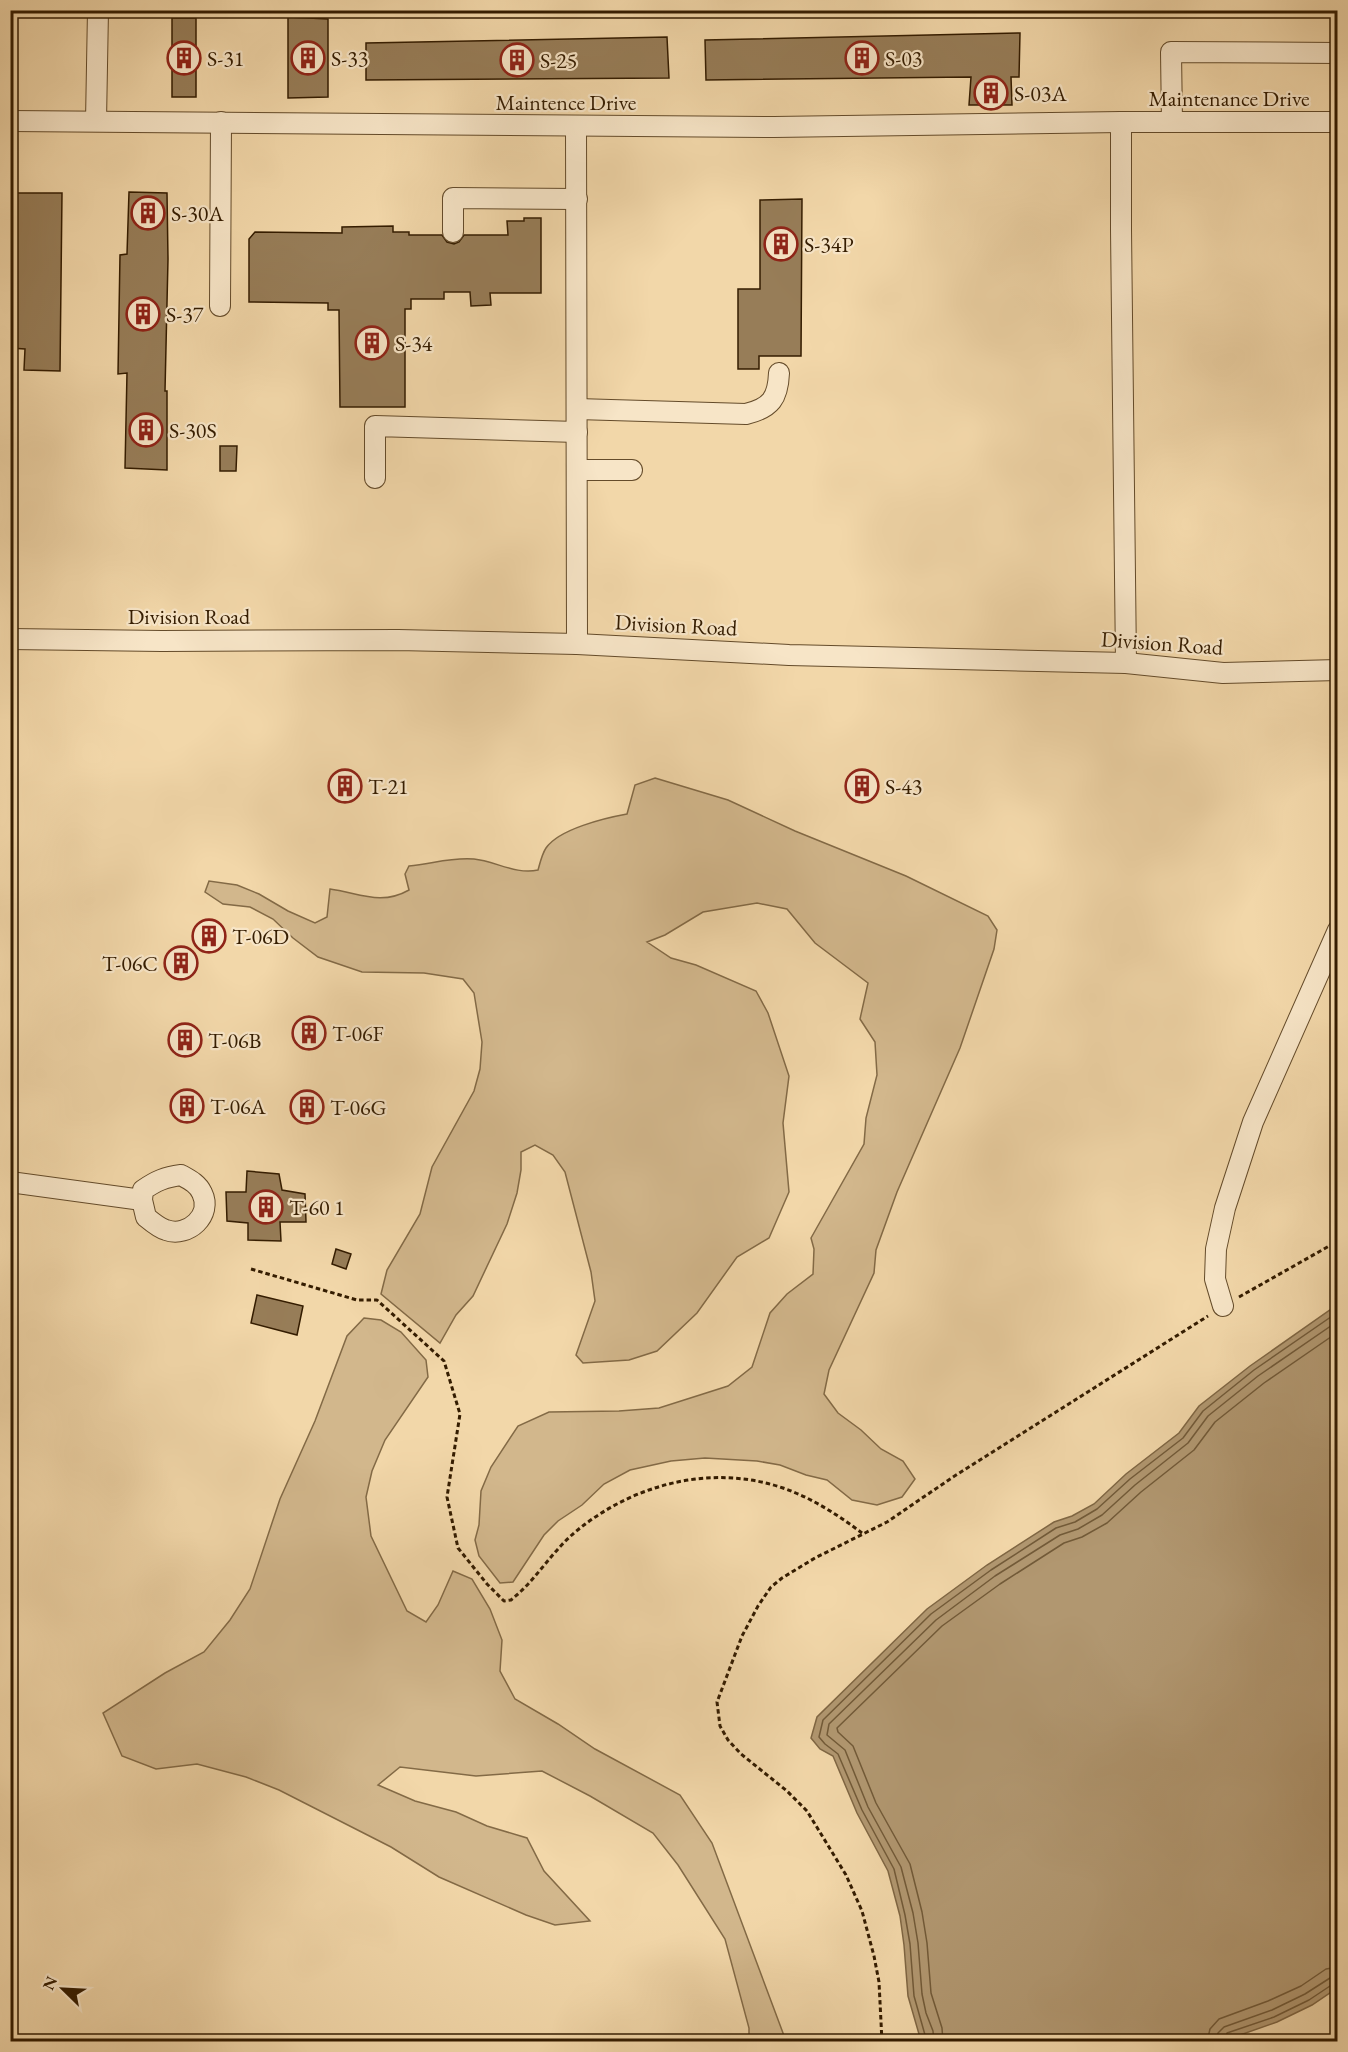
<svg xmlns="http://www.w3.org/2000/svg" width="1348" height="2052" viewBox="0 0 1348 2052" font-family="'EB Garamond',serif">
  <rect width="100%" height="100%" fill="#f2d7a9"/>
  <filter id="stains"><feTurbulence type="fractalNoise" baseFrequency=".00333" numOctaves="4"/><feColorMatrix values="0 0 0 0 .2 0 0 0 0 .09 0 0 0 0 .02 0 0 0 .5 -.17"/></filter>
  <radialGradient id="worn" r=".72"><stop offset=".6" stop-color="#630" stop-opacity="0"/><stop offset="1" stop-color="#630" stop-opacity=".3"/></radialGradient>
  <g fill="#d2b78c" stroke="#836a46" stroke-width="1.5">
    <path d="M655,778L728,800L795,831L906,876L988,916L997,930L994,949L960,1048L897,1192L876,1250L874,1273L829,1370L824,1394L838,1413L861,1430L881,1449L903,1461L915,1479L902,1497L877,1505L852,1500L827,1480L806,1475L780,1465L757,1461L705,1458L671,1461L630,1470L604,1484L582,1505L558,1521L544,1535L513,1582L500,1583L479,1556L475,1540L479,1525L481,1491L491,1467L518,1426L549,1412L619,1411L659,1408L728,1386L752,1367L770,1313L787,1294L813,1274L814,1249L811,1238L864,1144L866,1118L877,1075L875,1042L860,1019L868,983L815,943L787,909L757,903L703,912L665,935L647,942L671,958L696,965L756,991L768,1013L789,1076L783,1123L789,1192L769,1238L737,1257L697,1313L657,1351L629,1360L583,1363L576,1355L595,1301L591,1272L565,1172L553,1155L535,1145L521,1152V1170L517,1193L507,1224L473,1296L456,1315L440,1343L381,1294L387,1270L420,1214L432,1167L474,1091L480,1069L482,1042L474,993L463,979L424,973L362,972L318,957L293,938L273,919L250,907L223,904L205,892L209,881L237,885L259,894L288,911L315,923L327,917L330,889C359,893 381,906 409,890L405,874L409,866C432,864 450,857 474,859C495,861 516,875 538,870C540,863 542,854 546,848C559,829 605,818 627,814L635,785Z"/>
    <path d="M364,1318L381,1320L401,1332L426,1360L428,1377L385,1440L372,1471L366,1497L371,1536L407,1611L426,1622L438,1605L453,1571L472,1579L490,1609L502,1640L500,1671L515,1699L558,1724L595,1749L680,1795L712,1843L786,2041H749V2028L725,1939L678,1865L653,1833L590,1796L542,1771L476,1776L400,1767L378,1785L415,1801L456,1812L487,1826L527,1838L544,1871L590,1921L555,1925L526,1915L439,1877L391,1847L279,1790L246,1777L197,1764L156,1769L122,1756L103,1713L165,1673L204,1652L230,1620L250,1589L280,1499L315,1421L347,1336Z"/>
  </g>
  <path fill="#b19770" stroke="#7f6643" stroke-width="1.5" d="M1337,1305V1988L1312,2005L1277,2022L1223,2041H921L908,1996L904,1945L900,1916L888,1871L857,1813L833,1756L820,1749L811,1738L817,1717L927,1609L987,1565L1054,1522L1072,1516L1094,1504L1126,1474L1179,1433L1199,1406L1250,1366Z"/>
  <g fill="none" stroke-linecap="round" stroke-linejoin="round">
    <g stroke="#725a38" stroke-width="1.5">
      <path d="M927,2042L914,1996L910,1944L905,1915L894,1869L862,1810L838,1754L825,1744L819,1737L823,1720L931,1614L991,1570L1056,1528L1075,1522L1097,1509L1130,1479L1183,1438L1203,1411L1254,1370L1338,1312"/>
      <path d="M934,2042L933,2031L926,2013L922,1994L918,1943L913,1913L901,1867L868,1807L845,1750L827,1735L829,1724L936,1620L995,1576L1060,1535L1078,1529L1102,1515L1135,1485L1188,1443L1208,1416L1258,1376L1338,1321"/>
      <path d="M943,2042L942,2028L931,1993L927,1943L922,1912L910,1864L876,1803L853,1746L838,1732L837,1728L942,1626L1000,1584L1064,1543L1082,1537L1107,1523L1141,1492L1194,1450L1215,1422L1264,1383L1338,1332"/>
      <path d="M1207,2042L1210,2029L1219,2019L1268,2001L1301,1986L1326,1969L1338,1967"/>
      <path d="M1216,2042L1218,2033L1224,2027L1272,2010L1305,1994L1330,1978L1338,1976"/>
      <path d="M1224,2042L1227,2033L1274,2017L1309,2000L1333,1984H1338"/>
    </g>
  </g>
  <g fill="#977d58" stroke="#341c00" stroke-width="1.5">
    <path d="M288,17L328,19V97L288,98Z"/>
    <rect x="172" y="18" width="24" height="79"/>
    <path d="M1020,33L1019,77H1011L1012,105H969L971,77L706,80L705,40Z"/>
    <path d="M667,37L669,78L366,80V43Z"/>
    <path d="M129,192L167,193L168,259L165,391H167V470L125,468L127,373L118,374L120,255L127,254Z"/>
    <path d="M10,193H62L60,371L24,370L25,349L10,348Z"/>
    <path d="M802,199L801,356H759V369H738V289H760V200Z"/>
    <path d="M524,218H541V293H490L491,305L471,306L470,292H444V299H411V309H405V407H340L339,310H328V303L249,302V239L255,232L342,233V227L393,226V232H409V235H442L447,242L454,244L459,242L464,235H508L507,221H524Z"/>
    <path d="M220,446H237L236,471H220Z"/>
    <path d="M247,1171L279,1174L282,1190L305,1194L306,1222H280L281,1241L248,1240V1223L227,1221L226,1192H246Z"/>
    <path d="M336,1249L351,1254L346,1269L332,1264Z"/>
    <path d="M257,1295L303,1306L297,1335L251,1323Z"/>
  </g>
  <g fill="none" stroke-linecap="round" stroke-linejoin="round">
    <g stroke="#644b2a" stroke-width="22">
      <g id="minor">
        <path d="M10,121L774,127L1121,122H1338"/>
        <path d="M96,121L98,10"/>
        <path d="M1121,122V230L1126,663"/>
        <path d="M1172,122L1171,52L1338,53"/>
        <path d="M576,126L577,644"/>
        <path d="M453,232V198L577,199"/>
        <path d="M220,306L221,122"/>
        <path d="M577,409L746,414C771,408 778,398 779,373"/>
        <path d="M577,470H632"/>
        <path d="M375,478V426L577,432"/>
        <path d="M10,639L162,641L398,640L577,644L789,655L1126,663L1223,673L1338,670"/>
        <path d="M181,1175C190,1180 198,1184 202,1193C213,1215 188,1238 166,1230C159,1228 152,1222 146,1217L142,1200L143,1190C156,1181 165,1177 181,1175Z"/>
        <path d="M10,1182L142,1200"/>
        <path d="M1223,1306L1215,1279L1216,1249L1225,1208L1253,1122L1338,930"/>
      </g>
    </g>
    <g stroke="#341c00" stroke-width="3" stroke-dasharray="4.5 3" stroke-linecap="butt">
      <path d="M251,1269L357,1300H377L444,1361L460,1414L447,1497L458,1548L487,1584L504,1601L511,1600L518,1594C538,1576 553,1551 574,1533C631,1485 710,1463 783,1488C812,1498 838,1515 862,1533"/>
      <path d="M1239,1297L1338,1241"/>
      <path d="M882,2042L879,1982L874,1956L862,1911L846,1875L807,1811L787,1791L741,1754L728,1740L720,1726L717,1702L742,1636L758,1606L771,1587L782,1578L815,1558L887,1522L953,1477L1208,1316"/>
    </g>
    <use href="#minor" stroke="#f7e5c7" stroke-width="20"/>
  </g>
  <defs>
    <g id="building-ring" transform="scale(1.725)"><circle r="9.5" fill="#f7e5c7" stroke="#8f2418" stroke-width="1.5"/><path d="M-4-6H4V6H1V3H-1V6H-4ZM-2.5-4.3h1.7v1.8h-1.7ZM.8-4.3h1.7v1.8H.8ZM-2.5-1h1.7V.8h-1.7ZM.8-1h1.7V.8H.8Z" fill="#8f2418"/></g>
  </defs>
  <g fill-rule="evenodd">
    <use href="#building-ring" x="184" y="58"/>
    <use href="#building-ring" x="308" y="58"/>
    <use href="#building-ring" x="862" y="58"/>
    <use href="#building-ring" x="517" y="60"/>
    <use href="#building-ring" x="991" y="93"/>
    <use href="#building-ring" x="148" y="213"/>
    <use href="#building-ring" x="781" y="244"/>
    <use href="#building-ring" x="143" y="314"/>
    <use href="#building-ring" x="372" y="343"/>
    <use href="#building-ring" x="146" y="430"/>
    <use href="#building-ring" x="345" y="786"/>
    <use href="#building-ring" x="862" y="786"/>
    <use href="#building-ring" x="209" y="936"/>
    <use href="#building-ring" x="181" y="963"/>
    <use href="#building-ring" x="309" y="1033"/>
    <use href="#building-ring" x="185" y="1040"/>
    <use href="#building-ring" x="187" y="1106"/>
    <use href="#building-ring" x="307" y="1107"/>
    <use href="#building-ring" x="266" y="1207"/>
  </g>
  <g text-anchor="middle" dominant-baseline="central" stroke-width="4.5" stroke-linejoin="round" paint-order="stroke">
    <g font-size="22" fill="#341c00" stroke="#f7e5c7" text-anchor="start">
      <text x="207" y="58">S-31</text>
      <text x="331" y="58">S-33</text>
      <text x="885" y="58">S-03</text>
      <text x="540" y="60">S-25</text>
      <text x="1014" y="93">S-03A</text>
      <text x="171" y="213">S-30A</text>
      <text x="804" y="244">S-34P</text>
      <text x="166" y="314">S-37</text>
      <text x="395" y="343">S-34</text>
      <text x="169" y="430">S-30S</text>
      <text x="368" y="786">T-21</text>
      <text x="885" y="786">S-43</text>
      <text x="232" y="936">T-06D</text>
      <text x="158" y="963" text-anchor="end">T-06C</text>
      <text x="332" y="1033">T-06F</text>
      <text x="208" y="1040">T-06B</text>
      <text x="210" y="1106">T-06A</text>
      <text x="330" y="1107">T-06G</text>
      <text x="289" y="1207">T-60 1</text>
    </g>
    <g font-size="22" fill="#341c00" stroke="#f7e5c7">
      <text x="1229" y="98">Maintenance Drive</text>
      <text x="566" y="102">Maintence Drive</text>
      <text x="189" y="616">Division Road</text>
      <text transform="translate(676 625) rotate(3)">Division Road</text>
      <text transform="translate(1162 643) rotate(4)">Division Road</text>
    </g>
  </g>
  <rect width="1348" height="2052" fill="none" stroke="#f2d7a9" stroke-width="36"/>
  <rect x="12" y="12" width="1324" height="2028" fill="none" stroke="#341c00" stroke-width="3"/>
  <rect x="18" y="18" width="1312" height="2016" fill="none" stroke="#341c00" stroke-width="1.5"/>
  <g transform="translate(63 1989) rotate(294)" stroke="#f7e5c7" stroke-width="4.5" paint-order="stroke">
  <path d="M0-4.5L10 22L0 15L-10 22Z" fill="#341c00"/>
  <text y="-9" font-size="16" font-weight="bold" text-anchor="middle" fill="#341c00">N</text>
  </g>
  <rect width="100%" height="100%" filter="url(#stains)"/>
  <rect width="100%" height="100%" fill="url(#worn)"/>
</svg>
